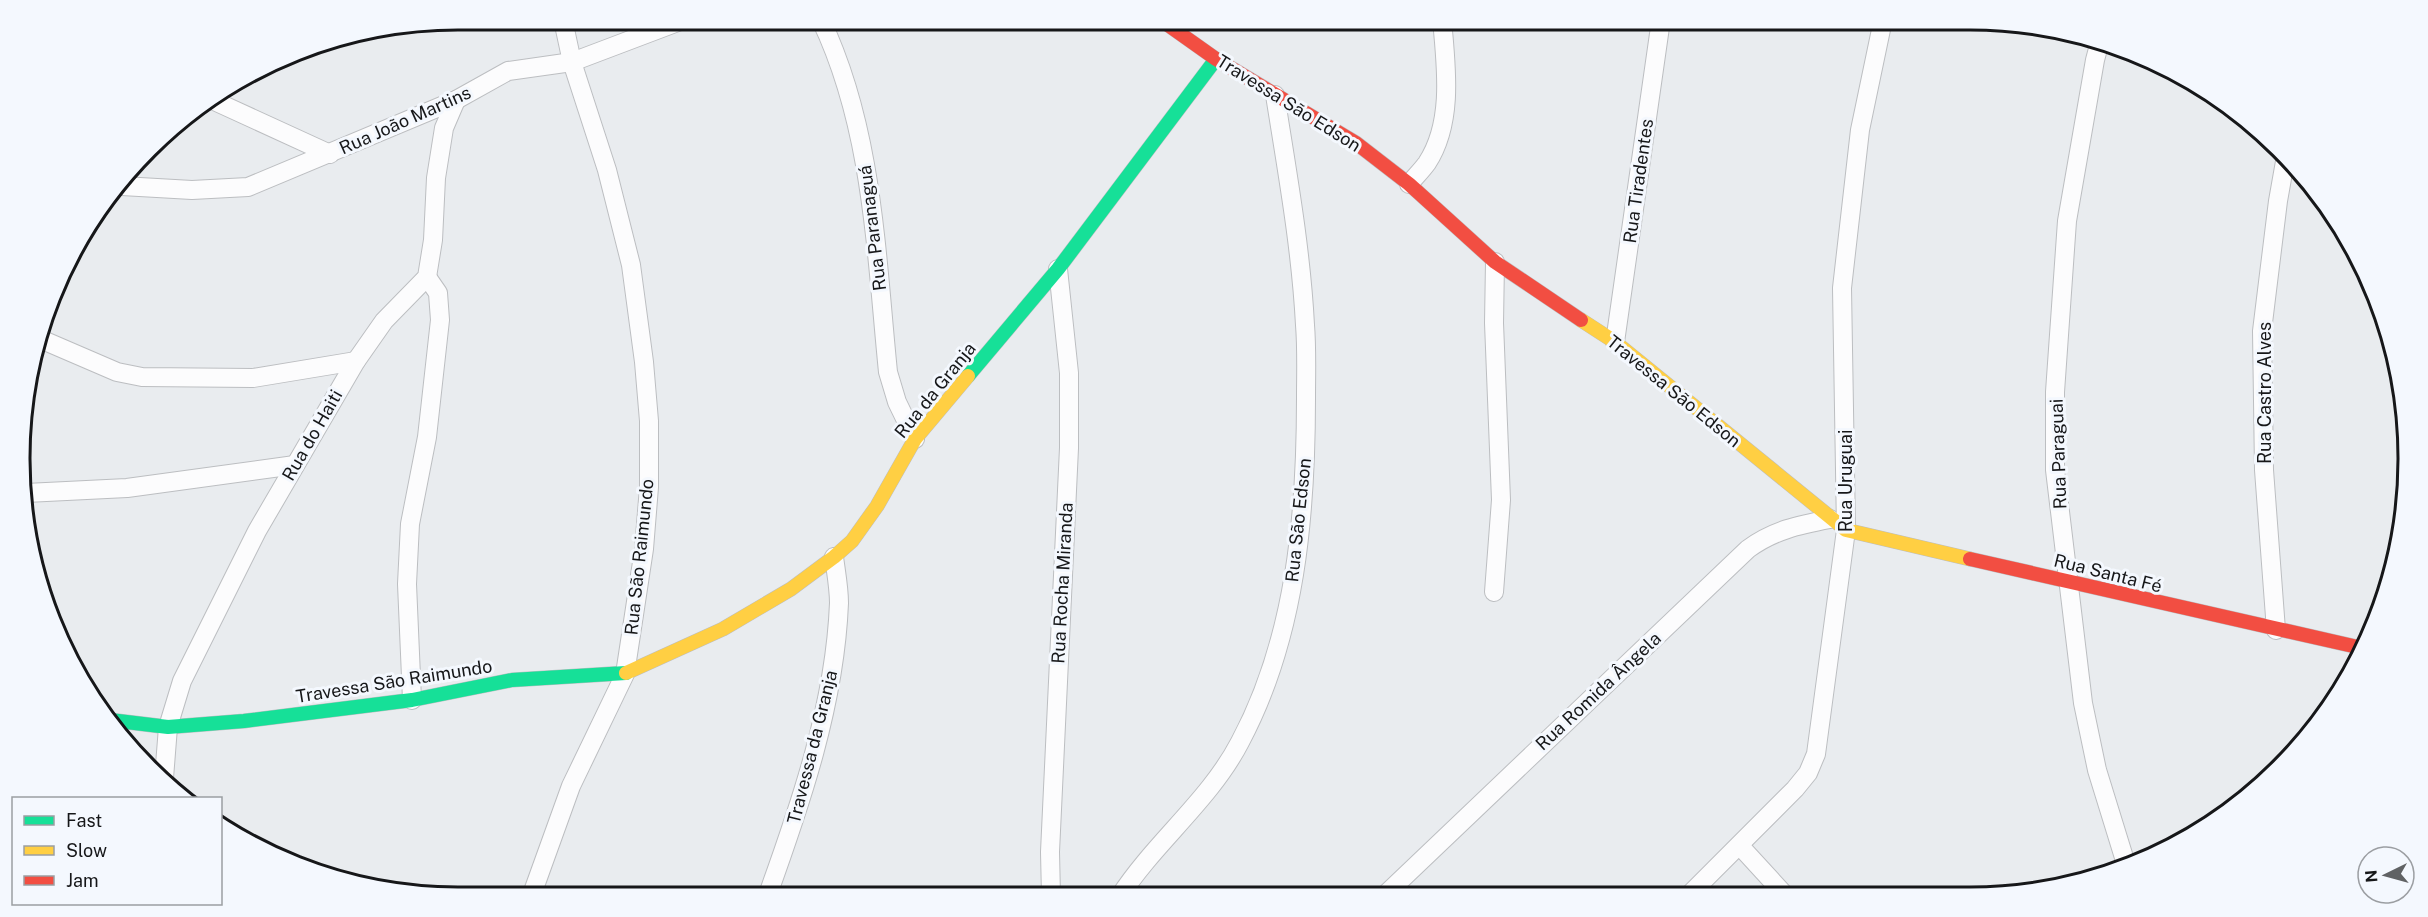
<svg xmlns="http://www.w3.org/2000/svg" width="2428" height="917" viewBox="0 0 2428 917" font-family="'Public Sans',sans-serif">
  <rect width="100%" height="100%" fill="#e9ecef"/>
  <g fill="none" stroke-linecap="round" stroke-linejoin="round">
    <g stroke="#bcbec1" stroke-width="20">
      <g id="street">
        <path d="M821,20C873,129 876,253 888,372L897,402L915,439"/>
        <path d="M2100,41L2095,60L2067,221L2055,392V470L2083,703L2097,770L2126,864"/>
        <path d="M210,99L330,154"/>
        <path d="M1409,184C1415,177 1422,170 1427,163C1454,122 1446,65 1442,20"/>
        <path d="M122,186L192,190L248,187L456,100L508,71L572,62L683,20"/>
        <path d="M38,338L117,372L142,377L253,378L356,361"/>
        <path d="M1615,342L1661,20"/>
        <path d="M26,493L127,488L295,465"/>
        <path d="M1494,592L1501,500L1494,323L1495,262"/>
        <path d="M2276,630L2264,470L2262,331L2278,201L2286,156"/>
        <path d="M412,700L407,584L410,524L427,437L440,320L438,293L427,277"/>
        <path d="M164,778L168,727L182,681L257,531L356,361L384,321L427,277L433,240L436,178L444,128L456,100"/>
        <path d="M1740,846L1784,894"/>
        <path d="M1385,895L1748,549C1774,530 1799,525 1830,519"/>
        <path d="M1689,895L1795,789L1808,773L1816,754L1846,530L1842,288L1860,130L1883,20"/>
        <path d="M1051,896L1050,852L1069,448V373L1058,269"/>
        <path d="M1120,896C1155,842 1210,800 1240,742C1296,637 1306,515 1306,398C1306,374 1307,349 1305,325C1301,248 1287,171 1275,95"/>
        <path d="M531,897L571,786L625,674L644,549L649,487V421L644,362L631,265L607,170L572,62L563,20"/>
        <path d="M767,897C801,803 835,704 839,603C839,588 836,572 834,557"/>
      </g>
    </g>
    <g stroke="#bcbec1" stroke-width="15">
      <g id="fast">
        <path d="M968,376L1058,269L1216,59"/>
        <path d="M110,720L168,727L244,721L412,700L512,680L626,673"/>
      </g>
    </g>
    <g stroke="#bcbec1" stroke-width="15">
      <g id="slow">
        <path d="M1581,320L1615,342L1846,530L1970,559"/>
        <path d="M626,673L723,629L791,589L834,557L852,541L877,506L915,439L968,376"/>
      </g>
    </g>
    <g stroke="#bcbec1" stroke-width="15">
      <g id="jam">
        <path d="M1161,20L1216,59L1356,143L1409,184L1495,262L1581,320"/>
        <path d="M1970,559L2362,648"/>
      </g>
    </g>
    <use href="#street" stroke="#fcfcfd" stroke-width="18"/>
    <use href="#fast" stroke="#16e098" stroke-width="14"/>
    <use href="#slow" stroke="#ffcf43" stroke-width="14"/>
    <use href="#jam" stroke="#f24e42" stroke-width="14"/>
  </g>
  <g text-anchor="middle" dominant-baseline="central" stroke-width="6" stroke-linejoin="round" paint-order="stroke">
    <g font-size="18" fill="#161719" stroke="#f4f8fe">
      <text transform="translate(1289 103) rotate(32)">Travessa São Edson</text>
      <text transform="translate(405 120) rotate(-24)">Rua João Martins</text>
      <text transform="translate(1638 181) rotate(-82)">Rua Tiradentes</text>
      <text transform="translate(872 228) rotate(-97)">Rua Paranaguá</text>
      <text transform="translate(935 390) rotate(-51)">Rua da Granja</text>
      <text transform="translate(1674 391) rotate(39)">Travessa São Edson</text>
      <text transform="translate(2264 393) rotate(-90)">Rua Castro Alves</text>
      <text transform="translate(312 435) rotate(-60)">Rua do Haiti</text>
      <text transform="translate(2058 454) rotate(-92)">Rua Paraguai</text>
      <text transform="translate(1845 481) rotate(-90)">Rua Uruguai</text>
      <text transform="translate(1298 520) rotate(-84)">Rua São Edson</text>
      <text transform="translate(639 557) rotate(-84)">Rua São Raimundo</text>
      <text transform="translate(2108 573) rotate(14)">Rua Santa Fé</text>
      <text transform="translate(1062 583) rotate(-87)">Rua Rocha Miranda</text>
      <text transform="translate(394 681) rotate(-9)">Travessa São Raimundo</text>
      <text transform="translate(1598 691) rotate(-43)">Rua Romida Ângela</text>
      <text transform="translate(812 747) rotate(-76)">Travessa da Granja</text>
    </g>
  </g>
  <path d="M0 0H2428V917H0ZM458 30H1970A428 428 0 0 1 2398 458V459A428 428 0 0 1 1970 887H458A428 428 0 0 1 30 459V458A428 428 0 0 1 458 30Z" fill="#f4f8fe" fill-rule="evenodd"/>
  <path fill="none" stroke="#161719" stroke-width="3" d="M458 30H1970A428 428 0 0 1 2398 458V459A428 428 0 0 1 1970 887H458A428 428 0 0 1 30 459V458A428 428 0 0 1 458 30Z"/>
  <rect x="12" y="797" width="210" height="108" fill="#f4f8fe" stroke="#9b9ea2" stroke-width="1.5"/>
  <rect x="24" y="816" width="30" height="9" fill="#16e098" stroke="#9b9ea2" stroke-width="1.5"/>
  <text x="66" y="827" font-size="18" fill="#161719">Fast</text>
  <rect x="24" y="846" width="30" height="9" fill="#ffcf43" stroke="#9b9ea2" stroke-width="1.5"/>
  <text x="66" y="857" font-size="18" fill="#161719">Slow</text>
  <rect x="24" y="876" width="30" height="9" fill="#f24e42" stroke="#9b9ea2" stroke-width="1.5"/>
  <text x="66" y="887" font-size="18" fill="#161719">Jam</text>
  <g transform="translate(2386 875) rotate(265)"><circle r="28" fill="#f4f8fe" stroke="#9b9ea2" stroke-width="1.5"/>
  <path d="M0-4.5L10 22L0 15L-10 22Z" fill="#606264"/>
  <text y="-9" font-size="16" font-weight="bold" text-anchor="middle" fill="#161719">N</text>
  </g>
</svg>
